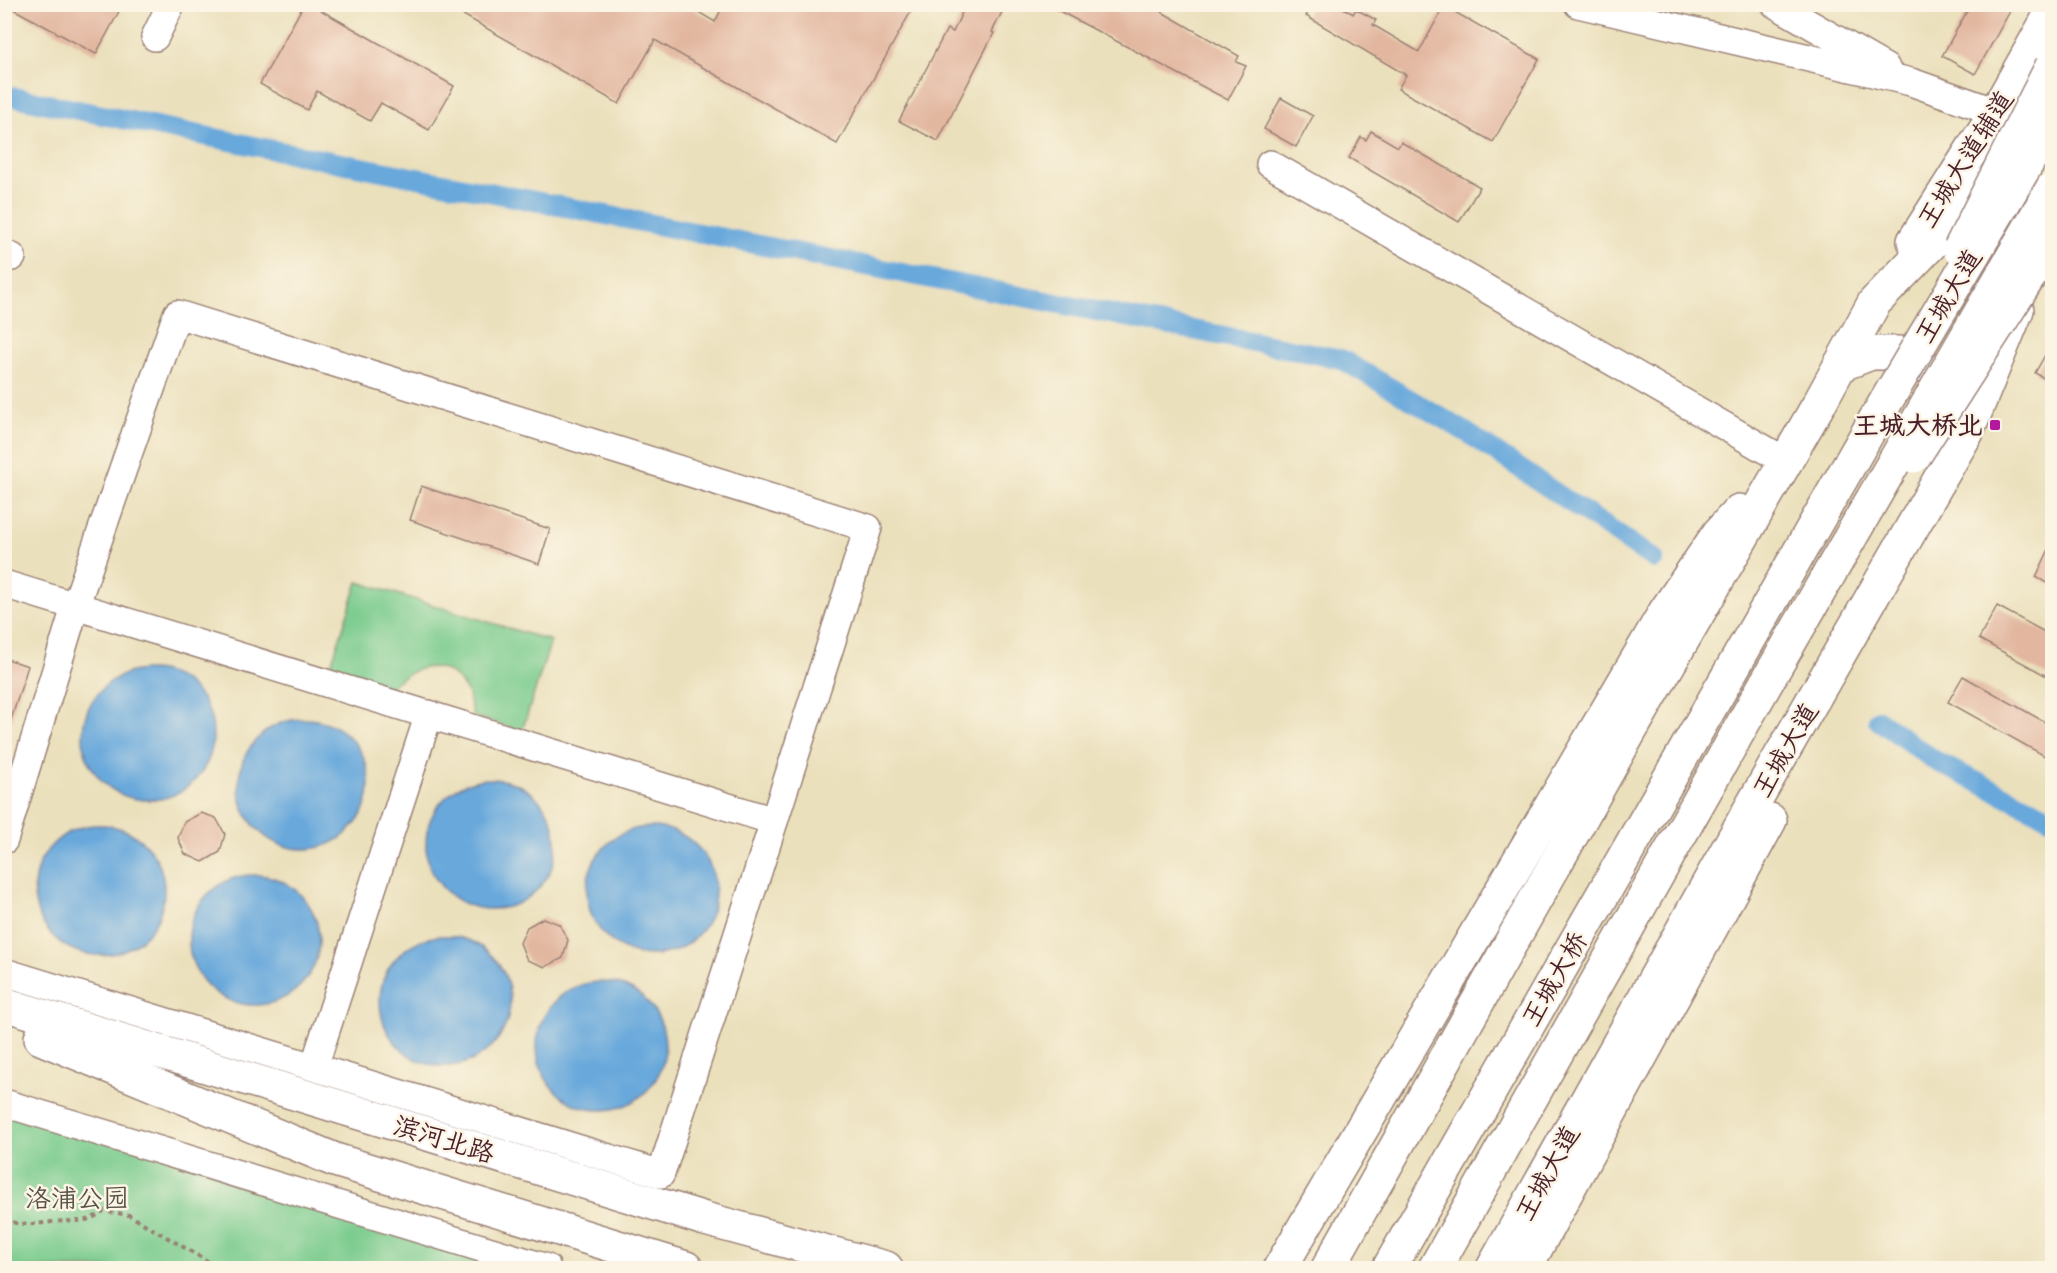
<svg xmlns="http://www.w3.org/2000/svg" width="2057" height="1273" viewBox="0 0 2057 1273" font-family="Itim,'LXGW WenKai TC',sans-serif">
  <rect width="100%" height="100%" fill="#fcf5e5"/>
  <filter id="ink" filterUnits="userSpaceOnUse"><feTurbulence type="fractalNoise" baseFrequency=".0167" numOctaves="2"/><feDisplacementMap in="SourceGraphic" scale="12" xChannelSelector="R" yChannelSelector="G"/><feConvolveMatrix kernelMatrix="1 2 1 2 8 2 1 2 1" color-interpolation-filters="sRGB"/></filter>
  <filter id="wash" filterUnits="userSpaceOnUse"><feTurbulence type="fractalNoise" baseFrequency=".008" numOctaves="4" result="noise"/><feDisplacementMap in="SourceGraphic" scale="24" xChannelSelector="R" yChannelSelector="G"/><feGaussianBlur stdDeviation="1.35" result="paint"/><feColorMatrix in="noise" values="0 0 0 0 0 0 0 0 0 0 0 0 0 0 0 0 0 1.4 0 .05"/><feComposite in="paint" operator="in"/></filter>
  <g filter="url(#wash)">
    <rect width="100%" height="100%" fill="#ebe0bc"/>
    <g fill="#79cb8d" stroke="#62755c" stroke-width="1.5">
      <path d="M358,582L551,641L522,731L473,716C471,708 470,695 465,688C442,654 412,667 388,689L329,671Z"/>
      <path d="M4,1103L547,1268H5Z"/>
    </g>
    <g fill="#67a8db" stroke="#586483" stroke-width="1.5">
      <circle cx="148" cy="735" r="65"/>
      <circle cx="304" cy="784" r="65"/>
      <circle cx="491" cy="844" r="65"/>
      <circle cx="99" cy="890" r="65"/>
      <circle cx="651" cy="891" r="64"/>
      <circle cx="254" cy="940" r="65"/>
      <circle cx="445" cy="1001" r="65"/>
      <circle cx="601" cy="1046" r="64"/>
    </g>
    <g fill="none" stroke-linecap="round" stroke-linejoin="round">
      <g stroke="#67a8db" stroke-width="20">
        <path d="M4,95L254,146L1341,359L1466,432L1654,559"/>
        <path d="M1878,720L1937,762L2052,819"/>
      </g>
    </g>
    <g id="blocks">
      <g fill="#e2b69f">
        <path d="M4,4H123L96,54Z"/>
        <path d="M304,4H310L454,86L429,130L381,103L370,121L317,91L307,110L260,84Z"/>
        <path d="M444,4H685L715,22L724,4H915L837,144L655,40L619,104Z"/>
        <path d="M966,4H1006L992,32L994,33L938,141L899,121L947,29L953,32Z"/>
        <path d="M1046,4H1148L1239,56L1236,62L1246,66L1228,100Z"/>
        <path d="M1313,4H1337L1353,14L1356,9L1376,20L1373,25L1419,52L1444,6L1539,59L1493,142L1398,89L1406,75L1306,16Z"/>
        <path d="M1971,4H2014L1975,74L1942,56Z"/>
        <path d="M1281,98L1313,116L1296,147L1264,129Z"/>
        <path d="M1371,131L1398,147L1401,142L1480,187L1459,222L1349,158L1361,137L1366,140Z"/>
        <path d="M2052,343V383L2035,373Z"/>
        <path d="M421,486L550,529L539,564L410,520Z"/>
        <path d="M2052,543V586L2036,577Z"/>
        <path d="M1997,606L2052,636V679L1979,639Z"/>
        <path d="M4,658L28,666L8,729H4Z"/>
        <path d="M1963,676L2052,726V760L1948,702Z"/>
        <path d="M201,813L216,818L225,834L220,852L203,862L185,854L178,838L184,822Z"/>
        <path d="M543,918L559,924L568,940L563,958L545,967L527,960L520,943L527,927Z"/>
      </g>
    </g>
  </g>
  <g filter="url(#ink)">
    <use href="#blocks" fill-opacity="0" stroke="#9a8074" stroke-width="1.5"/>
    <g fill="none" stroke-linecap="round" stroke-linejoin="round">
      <g stroke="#9a8074" stroke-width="30">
        <g id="minor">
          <path d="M1578,4L1911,82L1996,112"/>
          <path d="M1775,4L1886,68"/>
          <path d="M155,37L171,4"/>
          <path d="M1270,164L1785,461"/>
          <path d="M4,254L12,257"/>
          <path d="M4,584L774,821"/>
          <path d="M4,840L76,604L177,314L868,528L661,1174L4,972"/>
          <path d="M314,1067L429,714"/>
          <path d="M4,1103L547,1268"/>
        </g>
      </g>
      <g stroke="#9a8074" stroke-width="36">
        <g id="major">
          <path d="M1914,241L1996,112L2052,12"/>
          <path d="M1840,365L1871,353H1900L1933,371L1956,393L1958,401"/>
          <path d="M4,1004L705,1219L886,1268"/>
          <path d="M41,1038L335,1160L686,1268"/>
          <path d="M1280,1268L1665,612L1719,533L1739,511"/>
          <path d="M1328,1268L1629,733L1819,404L1874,303L1985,188L1989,182"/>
          <path d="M1493,1268L1753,804L1967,432L2017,310"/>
          <path d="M1525,1268L1770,820"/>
        </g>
      </g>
      <g stroke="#9a8074" stroke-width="36">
        <g id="highway">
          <path d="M1389,1268L1720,690"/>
          <path d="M1435,1268L1754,704"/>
        </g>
      </g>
      <path stroke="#9a8074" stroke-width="4" stroke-dasharray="4.5 4.5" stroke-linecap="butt" d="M4,1221C25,1225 32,1225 52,1222C73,1219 85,1226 103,1211L129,1215L219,1268"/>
      <use href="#minor" stroke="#fff" stroke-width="27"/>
      <use href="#major" stroke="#fff" stroke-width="33"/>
      <use href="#highway" stroke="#fff" stroke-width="33"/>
      <g stroke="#9a8074" stroke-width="36" stroke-linecap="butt">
        <g id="major-bridge">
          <path d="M1960,249L2052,66"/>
          <path d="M1914,456L2052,241"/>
        </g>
      </g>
      <g stroke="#9a8074" stroke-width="36" stroke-linecap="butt">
        <g id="highway-bridge">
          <path d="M1720,690L1875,420L2052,121"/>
          <path d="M1754,704L2052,189"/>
        </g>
      </g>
      <use href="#major-bridge" stroke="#fff" stroke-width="33"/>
      <use href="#highway-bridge" stroke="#fff" stroke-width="33"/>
    </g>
  </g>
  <rect fill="#b5179e" stroke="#fcf5e5" stroke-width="2" x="1989" y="419" width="12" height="12" rx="3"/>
  <g text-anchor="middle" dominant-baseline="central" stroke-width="5" stroke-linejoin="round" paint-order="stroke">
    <g font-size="26" fill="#4a1f2b" stroke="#fcf5e5">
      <text transform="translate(1965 159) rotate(-58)">王城大道辅道</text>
      <text transform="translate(1948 296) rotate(-59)">王城大道</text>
      <text transform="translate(1785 750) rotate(-60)">王城大道</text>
      <text transform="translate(1554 979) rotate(-60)">王城大桥</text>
      <text transform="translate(444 1139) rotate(17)">滨河北路</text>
      <text transform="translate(1547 1173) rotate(-61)">王城大道</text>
    </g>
    <g font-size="26" font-weight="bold" fill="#4a1f2b" stroke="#fcf5e5" text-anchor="end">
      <text x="1983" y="425">王城大桥北</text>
    </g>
    <g font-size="26" fill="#585348" stroke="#fcf5e5">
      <text x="77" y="1198">洛浦公园</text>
    </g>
  </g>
  <rect width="2057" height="1273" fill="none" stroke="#fcf5e5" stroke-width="24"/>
</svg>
